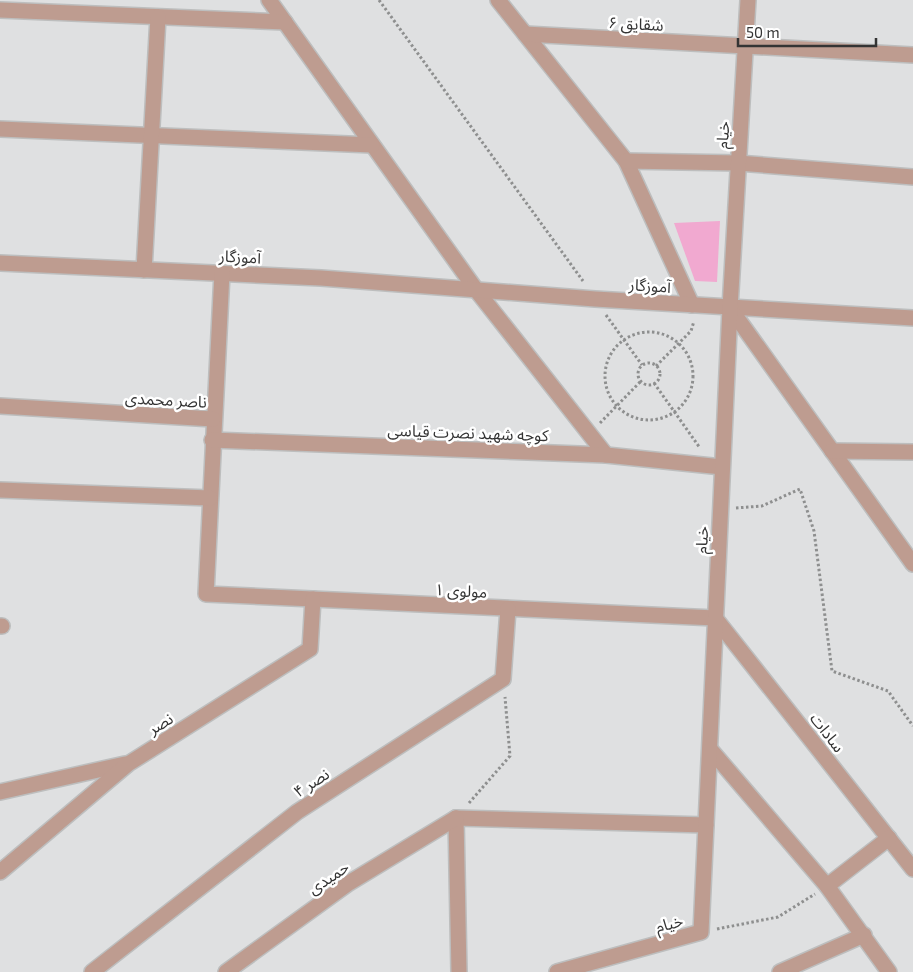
<svg xmlns="http://www.w3.org/2000/svg" width="913" height="972" viewBox="0 0 913 972" font-family="'Exo 2','Noto Sans Arabic',sans-serif">
  <rect width="100%" height="100%" fill="#dfe0e1"/>
  <path fill="#f1a9d0" d="M720,221L717,282L695,281L674,223Z"/>
  <g fill="none" stroke-linecap="round" stroke-linejoin="round">
    <g stroke="#bdbebe" stroke-width="18">
      <g id="minor">
        <path d="M269,0L477,291L606,455"/>
        <path d="M498,0L626,161L692,305"/>
        <path d="M0,10L285,22"/>
        <path d="M525,34L913,55"/>
        <path d="M0,129L372,145"/>
        <path d="M626,161L738,163L913,177"/>
        <path d="M0,263L321,278L595,299L913,318"/>
        <path d="M144,270L158,17"/>
        <path d="M222,273L206,594L715,618L913,869"/>
        <path d="M730,308L913,564"/>
        <path d="M0,406L213,419"/>
        <path d="M212,440L606,455L722,467"/>
        <path d="M832,451L913,452"/>
        <path d="M0,490L210,498"/>
        <path d="M0,626H2"/>
        <path d="M710,749L827,886L889,972"/>
        <path d="M0,792L125,764"/>
        <path d="M456,818L706,825"/>
        <path d="M456,818L459,972"/>
        <path d="M0,872L128,764L310,649L313,599"/>
        <path d="M827,886L889,838"/>
        <path d="M92,972L297,812L503,679L508,609"/>
        <path d="M226,972L349,883L456,818"/>
        <path d="M557,972L701,932L730,308L748,0"/>
        <path d="M780,972L864,935"/>
      </g>
    </g>
    <g stroke="#8e8f8f" stroke-width="3" stroke-dasharray="2.5 2.5" stroke-linecap="butt">
      <path d="M379,0L583,281"/>
      <path d="M606,315L642,365"/>
      <circle cx="649" cy="376" r="44"/>
      <circle cx="649" cy="374" r="11"/>
      <path d="M656,366L691,331L694,321"/>
      <path d="M654,383L700,448"/>
      <path d="M600,423L641,381"/>
      <path d="M736,508L762,506L800,489L814,531L832,671L888,691L913,726"/>
      <path d="M469,803L510,756L505,697"/>
      <path d="M717,929L778,917L815,894"/>
    </g>
    <use href="#minor" stroke="#be9c90" stroke-width="15"/>
  </g>
  <g text-anchor="middle" dominant-baseline="central" stroke-width="5" stroke-linejoin="round" paint-order="stroke">
    <g font-size="16" fill="#343434" stroke="#fff">
      <text transform="translate(636 23) rotate(3)">شقایق ۶</text>
      <text transform="translate(722 135) rotate(-86)">خیام</text>
      <text transform="translate(240 256) rotate(3)">آموزگار</text>
      <text transform="translate(650 285) rotate(4)">آموزگار</text>
      <text transform="translate(166 399) rotate(3)">ناصر محمدی</text>
      <text transform="translate(468 432) rotate(2)">کوچه شهید نصرت قیاسی</text>
      <text transform="translate(701 540) rotate(-87)">خیام</text>
      <text transform="translate(461 590) rotate(3)">مولوی ۱</text>
      <text transform="translate(160 723) rotate(-32)">نصر</text>
      <text transform="translate(828 732) rotate(52)">سادات</text>
      <text transform="translate(311 782) rotate(-33)">نصر ۴</text>
      <text transform="translate(328 877) rotate(-34)">حمیدی</text>
      <text transform="translate(669 923) rotate(-15)">خیام</text>
    </g>
  </g>
  <path d="M738 38v8h138v-8" fill="none" stroke="#343434" stroke-width="2.5"/>
  <text x="746" y="38" font-size="15" fill="#343434" stroke="#ffffff" stroke-width="4" paint-order="stroke">50 m</text>
</svg>
